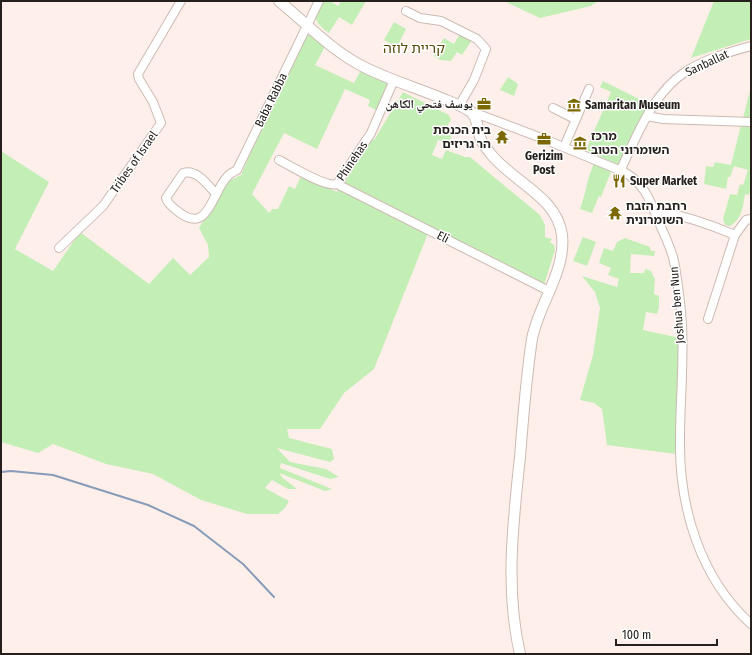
<svg xmlns="http://www.w3.org/2000/svg" width="752" height="655" font-family="'Fira Sans Condensed','Noto Naskh Arabic','Noto Sans Hebrew',sans-serif">
	<rect width="100%" height="100%" fill="#ffefea"/>
	<path fill="#c3eeb6" d="M323,1h7l8,5 3,-5h25l-14,24 -13,-8 -10,16c-15,-11 -17,-16 -6,-32z
		M504,1h94l-7,5 -51,12z
		M714,1h37v38l-60,19z
		M394,22l12,7 -9,18 -13,-7z
		M461,32l11,8 -10,15 -5,-3 -6,9 -11,-1 -6,-4v-3l10,-15 10,6z
		M307,35l7,1 12,9 -11,20 39,18 8,-15 28,14 -14,28 -8,-4 2,-6 -25,-11 -28,60 -33,-16 -32,61 17,19 3,-4h6l11,-23 6,3 6,-13 36,16 1,-3 87,42 2,5 -53,133 -30,24 -24,36h-33l2,9 43,11 2,10 -4,3 -53,-14 13,14 36,7 13,8 -9,2 -49,-16 -1,5 52,21 -7,2 -46,-18 4,5 14,11h-9l-16,-9 -7,8 24,13 -4,7 -7,6h-31l-46,-14 -48,-26 -47,-10 -53,-20 -15,9 -37,-11v-291l48,31 -34,67 38,22 27,-39 69,52 24,-26 17,17 19,-18 -1,-12 -9,-17 26,-45 16,-8 40,-93 22,-44z
		M508,77l10,7 -4,12 -14,-6z
		M603,81l48,24 -32,60 -33,-15 25,-58 -11,-5z
		M751,87v31h-8z
		M403,92l46,23 2,5 -5,8 8,3 -6,13 -10,-4 -6,15 10,4 4,-9 19,7h5l70,58 5,10v12l7,2 -2,3 4,3 1,5 -11,35 -200,-101 25,-44 2,-3 3,3z
		M741,125h10v62l-2,8 -4,-1c-2,13 -3,25 -15,32l-5,-1 -2,-6 7,-25 7,1 3,-11 3,1 5,-15 -14,-4 -4,11h-2l-2,12 -22,-5 2,-18 7,1 2,-5 16,3z
		M594,163l17,9 -10,25 -2,-1 -7,17 -12,-4c6,-16 7,-30 14,-46z
		M583,237l13,5 -9,24 -14,-5z
		M625,238l25,9 1,4h4l-1,5 -23,-2 -1,19h14l1,-4 6,2 4,8 -1,15 5,2v12l-2,6 -11,-2 -3,18 37,8 -4,116 -69,-9 -5,-36 -8,-6 -14,-3 13,-45 7,-47 -5,-16 -13,-16 35,11 2,-8 -11,-4 3,-7 -12,-5 5,-15 9,3 4,-9z"/>
	<g fill="none" stroke-linecap="round" stroke-linejoin="round">
		<path stroke="#879cb8" stroke-width="2" d="M1,472l10,-1 42,4 95,30 46,21 49,38 31,33"/>
		<g stroke="#ccbab3" stroke-width="10">
			<path id="minor" d="M406,11l14,7 21,3 36,18 9,10 -12,31 -15,26
				M553,108l22,11
				M470,111l74,28 80,33c20,11 26,28 34,48 5,12 11,24 15,37 4,17 8,50 9,68 2,39 -2,77 -2,115 -1,67 20,138 71,184
				M647,116l16,3 88,3
				M564,147l25,-58
				M279,160c12,6 47,28 58,24l34,-51 23,-53
				M620,171c17,-35 32,-77 65,-99 20,-13 44,-20 66,-26
				M337,184l212,107
				M216,194c-8,-9 -19,-25 -33,-21l-17,25c2,7 9,11 14,15 29,21 32,-21 47,-36 2,-3 6,-5 10,-7l82,-169
				M654,210c28,5 55,14 81,25
				M59,248l44,-42 58,-83 -8,-21 -14,-23 -1,-5 43,-73
				M708,319l27,-84 11,-15 5,-1"/>
		</g>
		<g stroke="#ccbab3" stroke-width="12">
			<path id="tertiary" d="M279,1c27,22 52,49 83,65 27,14 56,22 84,34 8,3 18,7 25,12 7,6 6,17 9,25 2,6 6,11 10,16 21,28 67,43 72,82 4,37 -24,70 -30,104 -6,39 -9,79 -12,118 -7,65 -15,133 0,197"/>
		</g>
		<use href="#minor" stroke="#fff" stroke-width="8"/>
		<use href="#tertiary" stroke="#fff" stroke-width="10"/>
	</g>
	<defs>
		<g id="office-bare" transform="scale(1.08)"><path d="M-6-3h4V-5.5h4V-3h4V5H-6ZM-1-4.5V-3h2v-1.5ZM-6 0V1H6V0Z" fill="#7d6800" stroke="#fff" stroke-width="2.5" paint-order="stroke"/></g>
		<g id="museum-bare" transform="scale(1.08)"><path d="M0-6L6-3V-2H-6V-3ZM-5-1h2V3h-2ZM-1-1h2V3h-2ZM3-1h2V3H3ZM-6 4H6V6H-6Z" fill="#7d6800" stroke="#fff" stroke-width="2.5" paint-order="stroke"/></g>
		<g id="temple-bare" transform="scale(1.08)"><path d="M0-6L5-2H3V0L6.5 2.5H4V6H1.5V3h-3V6H-4V2.5H-6.5L-3 0V-2H-5Z" fill="#7d6800" stroke="#fff" stroke-width="2.5" paint-order="stroke"/></g>
		<g id="restaurant-bare" transform="scale(1.08)"><path d="M-5-6h1v4h1v-4h1v4h1v-4h1v5L-1.5 .5V6h-2V.5L-5-1ZM5-6V6H3V1.5H1.5Q1.5-4 5-6Z" fill="#7d6800" stroke="#fff" stroke-width="2.5" paint-order="stroke"/></g>
	</defs>
	<g fill-rule="evenodd">
		<use href="#office-bare" x="484" y="104"/>
		<use href="#museum-bare" x="574" y="105"/>
		<use href="#temple-bare" x="502" y="137"/>
		<use href="#office-bare" x="544" y="139"/>
		<use href="#museum-bare" x="580" y="143"/>
		<use href="#restaurant-bare" x="619" y="181"/>
		<use href="#temple-bare" x="615" y="213"/>
	</g>
	<g text-anchor="middle" stroke-width="3" stroke-linejoin="round" paint-order="stroke">
		<g font-size="12" fill="#26201d" stroke="#fff">
			<text transform="translate(707 63) rotate(-25)" y="4">Sanballat</text>
			<text transform="translate(271 100) rotate(-64)" y="4">Baba Rabba</text>
			<text transform="translate(352 161) rotate(-56)" y="4">Phinehas</text>
			<text transform="translate(134 162) rotate(-55)" y="4">Tribes of Israel</text>
			<text transform="translate(443 237) rotate(27)" y="4">Eli</text>
			<text transform="translate(677 305) rotate(-95)" y="4">Joshua ben Nun</text>
		</g>
		<g font-size="12" font-weight="bold" fill="#26201d" stroke="#fff" text-anchor="start">
			<text x="473" y="108" text-anchor="end">يوسف فتحي الكاهن</text>
			<text x="585" y="109">Samaritan Museum</text>
			<text x="491" y="134" text-anchor="end">בית הכנסת<tspan x="491" dy="14">הר גריזים</tspan></text>
			<text x="591" y="140">מרכז<tspan x="591" dy="14">השומרוני הטוב</tspan></text>
			<text x="544" y="160" text-anchor="middle">Gerizim<tspan x="544" dy="14">Post</tspan></text>
			<text x="630" y="185">Super Market</text>
			<text x="626" y="210">רחבת הזבח<tspan x="626" dy="14">השומרונית</tspan></text>
		</g>
		<g font-size="14" fill="#574907" stroke="#fff">
			<text x="414" y="53">קריית לוזה</text>
		</g>
	</g>
	<rect width="752" height="655" fill="none" stroke="#26201d" stroke-width="4"/>
	<path d="M616 639v6h101v-6" fill="none" stroke="#26201d" stroke-width="2"/>
	<text x="622" y="639" font-size="12" fill="#26201d" stroke="#ffffff" stroke-width="3" paint-order="stroke">100 m</text>
</svg>
